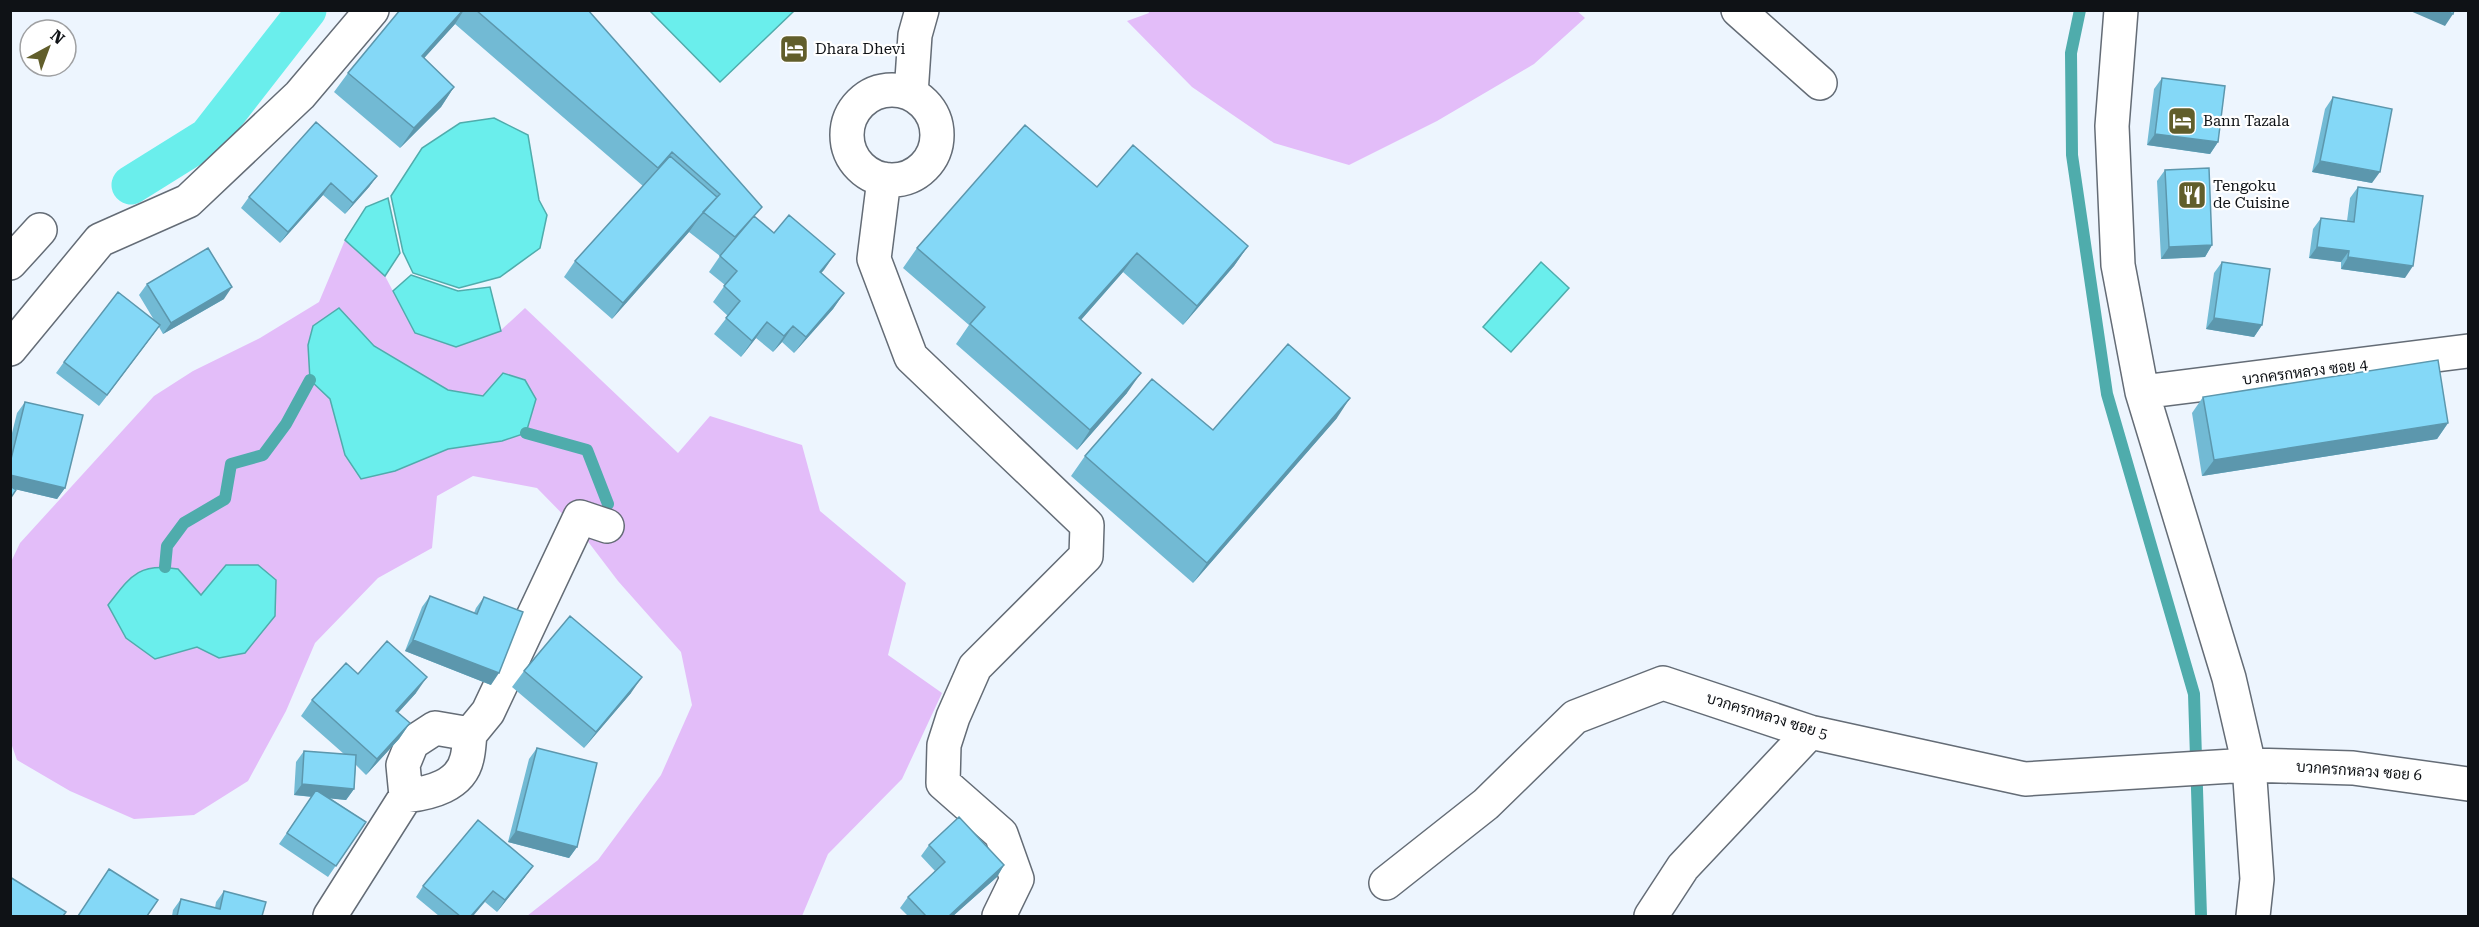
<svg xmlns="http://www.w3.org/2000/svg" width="2479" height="927" font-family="'Roboto Serif',Sarabun,serif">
	<rect width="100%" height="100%" fill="#edf5fe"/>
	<path fill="#e3bdf9" d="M1148,11l428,-1 9,8 -51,46 -97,57 -88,44 -75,-22 -82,-56 -65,-66 22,-8z
		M345,240l40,36 30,57 85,-2 25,-23 153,145 32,-37 92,29 18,66 86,72 -18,72 54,38 -40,86 -74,75 -26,62h-275l71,-56 63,-85 31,-70 -11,-53 -63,-71 -35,-46 -46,-47 -64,-12 -36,20 -5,52 -54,30 -63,65 -29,68 -38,70 -54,34 -60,4 -64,-28 -53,-31 -6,-17 -1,-179 10,-21 134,-147 39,-25 67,-33 59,-36z"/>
	<path fill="#6aeeec" stroke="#4facac" stroke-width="1.5" d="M650,11h144l-74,71z
		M494,118l34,17 11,65 8,15 -7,33 -40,29 -41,11 -46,-15 -10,-21 -12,-56 31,-48 38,-25z
		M388,198l12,55 -15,23 -40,-36 21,-33z
		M1541,262l28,26 -58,64 -28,-25z
		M411,275l47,16 32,-4 11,44 -45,16 -41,-14 -22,-42z
		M339,308l35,38 74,44 35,6 20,-23 22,7 11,19 -10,34 -24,8 -54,8 -53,22 -34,8 -16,-24 -15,-56 -20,-19 -2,-35 5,-19z
		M226,565h32l18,15 -1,36 -30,37 -26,5 -22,-11 -42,12 -29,-21 -18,-33c22,-28 30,-43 70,-36l23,26z"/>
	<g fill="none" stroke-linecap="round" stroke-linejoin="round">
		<path stroke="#4facac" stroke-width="12" d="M2080,10l-9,43 1,102 35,239 87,300 7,222
			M526,433l61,17 21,54
			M165,567l2,-21 17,-23 41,-24 6,-35 32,-9 23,-31 24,-44"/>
		<path stroke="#6aeeec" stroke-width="39" d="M131,185l77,-48 99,-127"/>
		<g stroke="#646c76" stroke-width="36">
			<path id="street" d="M1738,10l82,73
				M2121,10l-9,116 6,139 24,127 87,286 20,87 8,114 -4,37
				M847 135a45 45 0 1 1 90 0a45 45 0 1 1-90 0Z
				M911,94l4,-59 7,-25
				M884,179l-10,80 37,98 176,168 -1,31 -111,111 -22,50 -9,28 -1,38 58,51 16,45 -18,37
				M10,263l30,-33
				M10,349l90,-109 88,-39 112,-106 72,-85
				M2142,392l326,-41
				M470,734l18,-22 92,-195 27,9
				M1386,883l100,-79 89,-87 88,-34 147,49 215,47 224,-14 104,3 115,16
				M330,916l76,-120 -3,-31 9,-22 23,-15 35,6c-1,8 -1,16 -3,24 -6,28 -37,35 -61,38
				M1651,916l32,-49 127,-135"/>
		</g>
		<use href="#street" stroke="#fff" stroke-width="33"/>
	</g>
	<path fill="#72bad4" d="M400,10h188l167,207 19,16 61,21 -14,19 23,20 -11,16 -39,44 -12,-11 -9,10 -17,-14 -15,19 -27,-23 14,-18 -15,-14 12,-17 -16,-13 11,-16 -31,-24 -77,87 -48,-42 11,-16 68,-75 -188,-162 -31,34 30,29 -13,20 -41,41 -66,-56 14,-19z
		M2162,78l56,64 -8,12 -63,-9 7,-56z
		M2333,97l39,86 -60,-11 13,-63z
		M2165,170l47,75 -7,12 -44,2 -4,-78z
		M377,176l-8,11 -24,27 -22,-19 -43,48 -39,-35 8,-11z
		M1097,187l151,59 -14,20 -51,59 -60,-53 -42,48 46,73 -50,57 -121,-106 13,-19 -66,-57 14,-20z
		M2358,187l47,91 -64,-9v-7l-32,-4 4,-29 8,-11 26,3 3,-23z
		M2222,262l40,63 -8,12 -48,-8 8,-56z
		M147,284l77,15 -61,35 -4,-7 -60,79 -43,-33 8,-11 90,-42 -15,-25z
		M2203,397l245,26 -11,16 -235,37 -10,-63z
		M25,402l40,86 -8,11 -42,-10 -5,10v-58l7,-28z
		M1337,418l-144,165 -122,-107 14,-20 128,-26z
		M430,596l44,17 2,-5 8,-11 7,88 -86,-34 17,-44z
		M524,671l107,22 -47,55 -72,-61z
		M358,674l58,19 -18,20 12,10 -11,16 -33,36 -10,-10 -2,24 -8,11 -16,-2 36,24 -38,55 -49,-33 33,-47 -18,-2 2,-33 8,-11 40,3 -43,-38 11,-16z
		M537,748l40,99 -8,11 -61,-16 21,-83z
		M929,845l75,20 -7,12 -44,39h-45l-8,-8 8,-11 27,-26 -14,-15z
		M525,877l-28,35 -12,-10 -12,14h-34l-23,-19 7,-11z
		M224,891l38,25h-90l1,-6 8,-11 34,9 1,-6z"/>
	<path fill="#5c97ad" d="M463,10h1l-9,14 -47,52 14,-20z
		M2408,10h36l9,4 -8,12z
		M454,87l-13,20 -41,41 14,-20z
		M2155,134l63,8 -8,12 -63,-9z
		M2320,161l60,11 -8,11 -60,-11z
		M377,176l-8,11 -24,27 8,-11z
		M331,183l-8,12 -43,48 8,-11z
		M699,218l-10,14 -77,87 11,-16z
		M2212,245l-7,12 -44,2 8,-12z
		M1248,246l-14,20 -51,59 14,-19z
		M2317,247l32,4 -8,11 -32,-4z
		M1137,253l-14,19 -58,66 14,-20z
		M835,254l-11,16 -16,18 12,-16z
		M2348,257l65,9 -8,12 -64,-9z
		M232,287l-8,12 -61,35 8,-11z
		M844,293l-11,16 -39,44 12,-16z
		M2214,318l48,7 -8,12 -48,-8z
		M767,322l-11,16 -15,19 11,-16z
		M160,325l-8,11 -53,70 8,-11z
		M793,326l-11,16 -9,10 11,-16z
		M1141,373l-14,20 -50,57 13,-20z
		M1350,398l-13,20 -144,165 14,-20z
		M2448,423l-11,16 -235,37 12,-16z
		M10,475l55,13 -8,11 -47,-11z
		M413,640l86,33 -8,12 -86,-34z
		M427,677l-11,16 -31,34 11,-16z
		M642,677l-11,16 -47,55 12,-16z
		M410,723l-11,16 -33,36 11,-16z
		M302,784l52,5 -8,11 -52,-5z
		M516,831l61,16 -8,11 -61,-16z
		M1004,865l-7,12 -44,39h-4z
		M533,866l-8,11 -28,35 8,-12z
		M493,891l-20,25h-2z"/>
	<path fill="#84d8f7" stroke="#5c97ad" stroke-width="1.5" d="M400,10h63l-41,46 32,31 -40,41 -66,-55z
		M476,10h112l174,197 -27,30 -32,-25 17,-18 -48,-42 -14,16z
		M2444,10h10l-1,4z
		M2162,78l63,8 -7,56 -63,-8z
		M2333,97l59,12 -12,63 -60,-11z
		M316,122l61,54 -24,27 -22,-20 -43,49 -39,-35z
		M1025,125l72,62 36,-42 115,101 -51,60 -60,-53 -58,65 62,55 -51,57 -120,-106 15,-17 -68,-59z
		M670,156l47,41 -94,106 -48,-42z
		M2209,168l3,77 -43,2 -4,-77z
		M2358,187l65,9 -10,70 -65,-9 1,-6 -32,-4 4,-29 33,4z
		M789,215l46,39 -15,18 24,21 -38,44 -13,-11 -9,10 -17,-14 -15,19 -26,-23 14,-17 -16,-15 13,-15 -17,-15 34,-40 20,17z
		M208,248l24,39 -61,36 -24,-39z
		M2222,262l48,7 -8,56 -48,-7z
		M118,292l42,33 -53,70 -43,-33z
		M1288,344l62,54 -143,165 -122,-107 67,-77 61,51z
		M2438,360l10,63 -234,37 -11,-63z
		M25,402l58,13 -18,73 -55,-13v-12z
		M10,486l6,4 -6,9z
		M430,596l47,18 7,-17 39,15 -24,61 -86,-33z
		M570,616l72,61 -46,55 -72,-61z
		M387,641l40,36 -31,34 14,12 -33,36 -65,-59 34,-37 12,11z
		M537,748l60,15 -20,84 -61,-16z
		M304,751l52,4 -2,34 -52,-5z
		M316,790l50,32 -30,44 -49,-33z
		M959,817l45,48 -55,51h-23l-18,-19 37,-35 -16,-17z
		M478,820l55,46 -28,34 -12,-9 -22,25h-11l-37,-30z
		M109,869l49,31 -11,16h-69z
		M10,877l56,35 -3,4h-53z
		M224,891l42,11 -4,14h-85l4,-17 39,10z"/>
	<defs>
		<g id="hotel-square" transform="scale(1.5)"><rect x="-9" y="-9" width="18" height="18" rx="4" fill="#615e2b" stroke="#fff"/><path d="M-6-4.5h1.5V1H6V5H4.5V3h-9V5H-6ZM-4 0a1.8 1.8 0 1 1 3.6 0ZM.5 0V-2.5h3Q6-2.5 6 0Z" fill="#fff"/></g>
		<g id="restaurant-square" transform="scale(1.5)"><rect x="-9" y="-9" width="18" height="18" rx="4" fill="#615e2b" stroke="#fff"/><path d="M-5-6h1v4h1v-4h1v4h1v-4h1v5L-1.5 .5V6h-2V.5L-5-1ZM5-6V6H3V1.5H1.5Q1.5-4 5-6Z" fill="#fff"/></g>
	</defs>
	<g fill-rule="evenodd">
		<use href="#hotel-square" x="794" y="49"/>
		<use href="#hotel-square" x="2182" y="121"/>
		<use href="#restaurant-square" x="2192" y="195"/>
	</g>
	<g text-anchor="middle" stroke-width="4.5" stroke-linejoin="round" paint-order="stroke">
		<g font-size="15" fill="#0f1216" stroke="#fff" text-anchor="start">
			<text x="815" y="54">Dhara Dhevi</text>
			<text x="2203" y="126">Bann Tazala</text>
			<text x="2213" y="191">Tengoku<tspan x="2213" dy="17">de Cuisine</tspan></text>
		</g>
		<g font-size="15" fill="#0f1216" stroke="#fff">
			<text transform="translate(2305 372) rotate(-7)" y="5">บวกครกหลวง ซอย 4</text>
			<text transform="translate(1767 716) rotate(17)" y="5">บวกครกหลวง ซอย 5</text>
			<text transform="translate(2359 771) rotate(4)" y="5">บวกครกหลวง ซอย 6</text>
		</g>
	</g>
	<rect width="2479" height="927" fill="none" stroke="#0f1216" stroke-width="24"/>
	<g transform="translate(48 48) rotate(41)"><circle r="28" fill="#ffffff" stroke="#9fa0a2" stroke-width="1.5"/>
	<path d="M0-4.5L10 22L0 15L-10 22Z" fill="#615e2b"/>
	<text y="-9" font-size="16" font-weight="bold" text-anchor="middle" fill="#0f1216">N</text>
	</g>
</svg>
